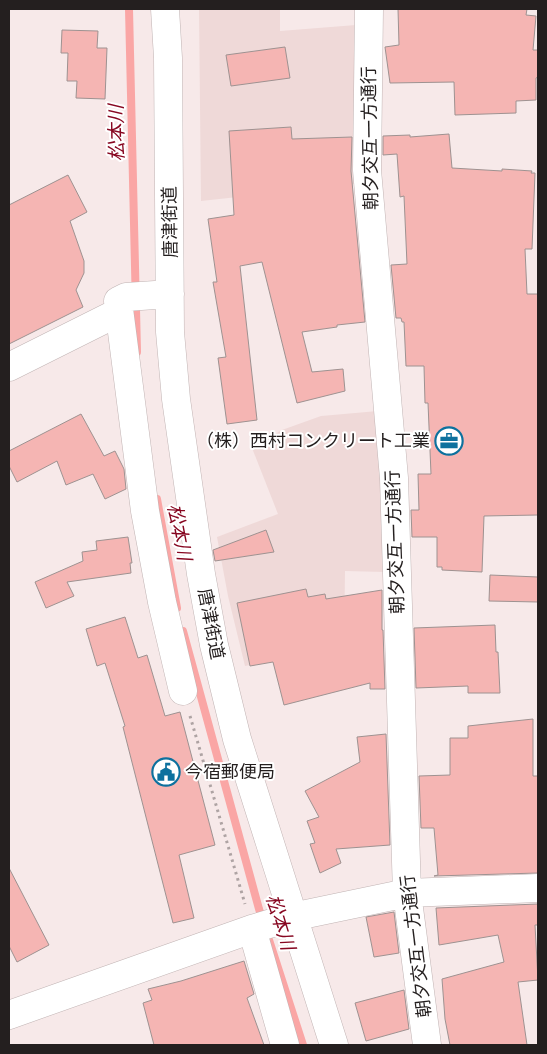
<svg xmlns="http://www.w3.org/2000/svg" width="547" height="1054" font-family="Raleway,'Noto Sans JP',sans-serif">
	<rect width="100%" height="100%" fill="#f7e9e9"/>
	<path fill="#efd9d8" d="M199,9h81v22l76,-6 -2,159 -153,17z
		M378,411l7,161 -40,-1 -1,75 -99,20 -17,-70 -11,-59 61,-23 -26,-66 30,-18 39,-14z"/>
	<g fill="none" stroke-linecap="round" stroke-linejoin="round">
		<path stroke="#faa6a5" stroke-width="8" d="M129,9l8,343
			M157,499l20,109
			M183,631l76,278 44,136"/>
	</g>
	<path fill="#f5b5b3" stroke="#9e9291" d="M398,9h129l-1,6 10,1 -3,34h5v27l-2,1v22l-20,1v12l-61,2 -1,-33 -64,1 -5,-36 14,-2z
		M62,30l36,1 -1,17h10l-2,51 -29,-1 1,-17h-10l1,-28h-7z
		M285,47l5,31 -59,8 -5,-31z
		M291,127l1,12 60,-2 -1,34 14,151 -28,3v2l-35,5 10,40 31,-3 2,22 -48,12 -35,-141 -22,4 17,154 -30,4 -9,-66 8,-1 -13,-75h4l-9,-63 26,-4 -5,-84z
		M449,134l3,34 50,3v-2l30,2 -1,2h4l-3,76h-7l2,45h11v221l-54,1 -2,56 -40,-2v-3h-5v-30h-25l-1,-27h8l-1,-36h13l-3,-71h-3l-1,-37h-18l-2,-44h-2l-1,-4h-5l-5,-53 16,-1 -3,-68 -4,1 -3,-43 -14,1v-19l27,-1v2z
		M68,175l19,37 -17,9 14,40v12l-8,17 7,17 -74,37v-139z
		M81,414l23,42 11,-5 9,18 2,20 -21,10 -12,-25 -27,11 -9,-24 -40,21 -8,-16v-15z
		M266,530l8,22 -59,9 -2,-11z
		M128,537l4,26h-2l1,10 -64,9 7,14 -28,12 -11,-26 48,-21 -1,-9 15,-2 -1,-9z
		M490,575l48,2v25l-49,-1z
		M306,589l2,8 17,-3 1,5 56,-9v40h1l2,59h-15v-6l-86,22 -11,-43 -23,4 -13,-63z
		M125,617l13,41 9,-3 18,61 15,-4 35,133 -36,10 15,63 -21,5 -50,-196 2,-1 -20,-63 -8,3 -11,-37z
		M495,625l1,27h2l2,41h-32v-7l-52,2 -2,-60z
		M533,719v57h5v97l-104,3 4,-1 -4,-47h-13l-2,-52 31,-1v-37h18v-12z
		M386,734l4,111 -54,4 5,14 -21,10 -10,-29 5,-1 -8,-22 12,-4 -14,-26 55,-29 -3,-25z
		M9,868l40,77 -32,17 -8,-16z
		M538,904v21h-3l3,55 -20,2 9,63h-77l-5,-26 -3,-40 62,-17 -6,-27 -59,10 -3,-37z
		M394,912l5,41 -25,4 -8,-40z
		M244,961l10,33 -7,4 17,47h-110l-11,-42 9,-3 -4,-11 33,-8z
		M404,990l5,39 -43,12 -11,-38z"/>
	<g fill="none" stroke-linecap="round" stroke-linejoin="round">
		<g stroke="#c1b4b4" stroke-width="29">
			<path id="minor" d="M165,9l3,49 2,274 6,67 25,175 13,71 23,94 97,306
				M369,9l-2,161 27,308 13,415 20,152
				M170,294l-44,3 -8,4 27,210 17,91 21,89
				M9,367l110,-55
				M252,929l33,116
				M9,1015l243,-86 40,-12 115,-24 131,-5"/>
		</g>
		<path stroke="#aea3a3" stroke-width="3" stroke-dasharray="2.5 4" stroke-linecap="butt" d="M190,716l55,188"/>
		<use href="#minor" stroke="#fff" stroke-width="28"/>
	</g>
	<defs>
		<g id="office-ring" transform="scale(1.4375)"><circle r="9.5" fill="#fff" stroke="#0d719e" stroke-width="1.5"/><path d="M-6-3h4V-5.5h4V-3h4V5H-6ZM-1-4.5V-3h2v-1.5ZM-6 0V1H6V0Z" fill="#0d719e"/></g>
		<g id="civic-ring" transform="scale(1.4375)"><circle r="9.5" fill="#fff" stroke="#0d719e" stroke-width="1.5"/><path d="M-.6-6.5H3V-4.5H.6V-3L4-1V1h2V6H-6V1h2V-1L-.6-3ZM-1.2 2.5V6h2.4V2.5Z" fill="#0d719e"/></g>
	</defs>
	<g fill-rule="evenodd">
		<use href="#office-ring" x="449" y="441"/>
		<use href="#civic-ring" x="166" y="772"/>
	</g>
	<g text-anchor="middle" stroke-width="4" stroke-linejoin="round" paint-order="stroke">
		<g font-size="18" fill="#241f1f" stroke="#fff">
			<text transform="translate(370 138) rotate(-91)" y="6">朝夕交互一方通行</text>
			<text transform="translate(170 222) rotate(-91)" y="6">唐津街道</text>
			<text transform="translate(395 542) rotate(-92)" y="6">朝夕交互一方通行</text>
			<text transform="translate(211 624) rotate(79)" y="6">唐津街道</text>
			<text transform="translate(416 946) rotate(-97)" y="6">朝夕交互一方通行</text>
		</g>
		<g font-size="18" fill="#241f1f" stroke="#fff" text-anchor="end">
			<text x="430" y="447">（株）西村コンクリート工業</text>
			<text x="185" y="778" text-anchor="start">今宿郵便局</text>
		</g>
		<g font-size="19" font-style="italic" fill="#870721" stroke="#fff">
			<text transform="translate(116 133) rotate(-91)" y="7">松本川</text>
			<text transform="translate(180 532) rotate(79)" y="7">松本川</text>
			<text transform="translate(281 922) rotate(73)" y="7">松本川</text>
		</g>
	</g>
	<rect width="547" height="1054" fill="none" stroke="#241f1f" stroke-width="20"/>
</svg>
